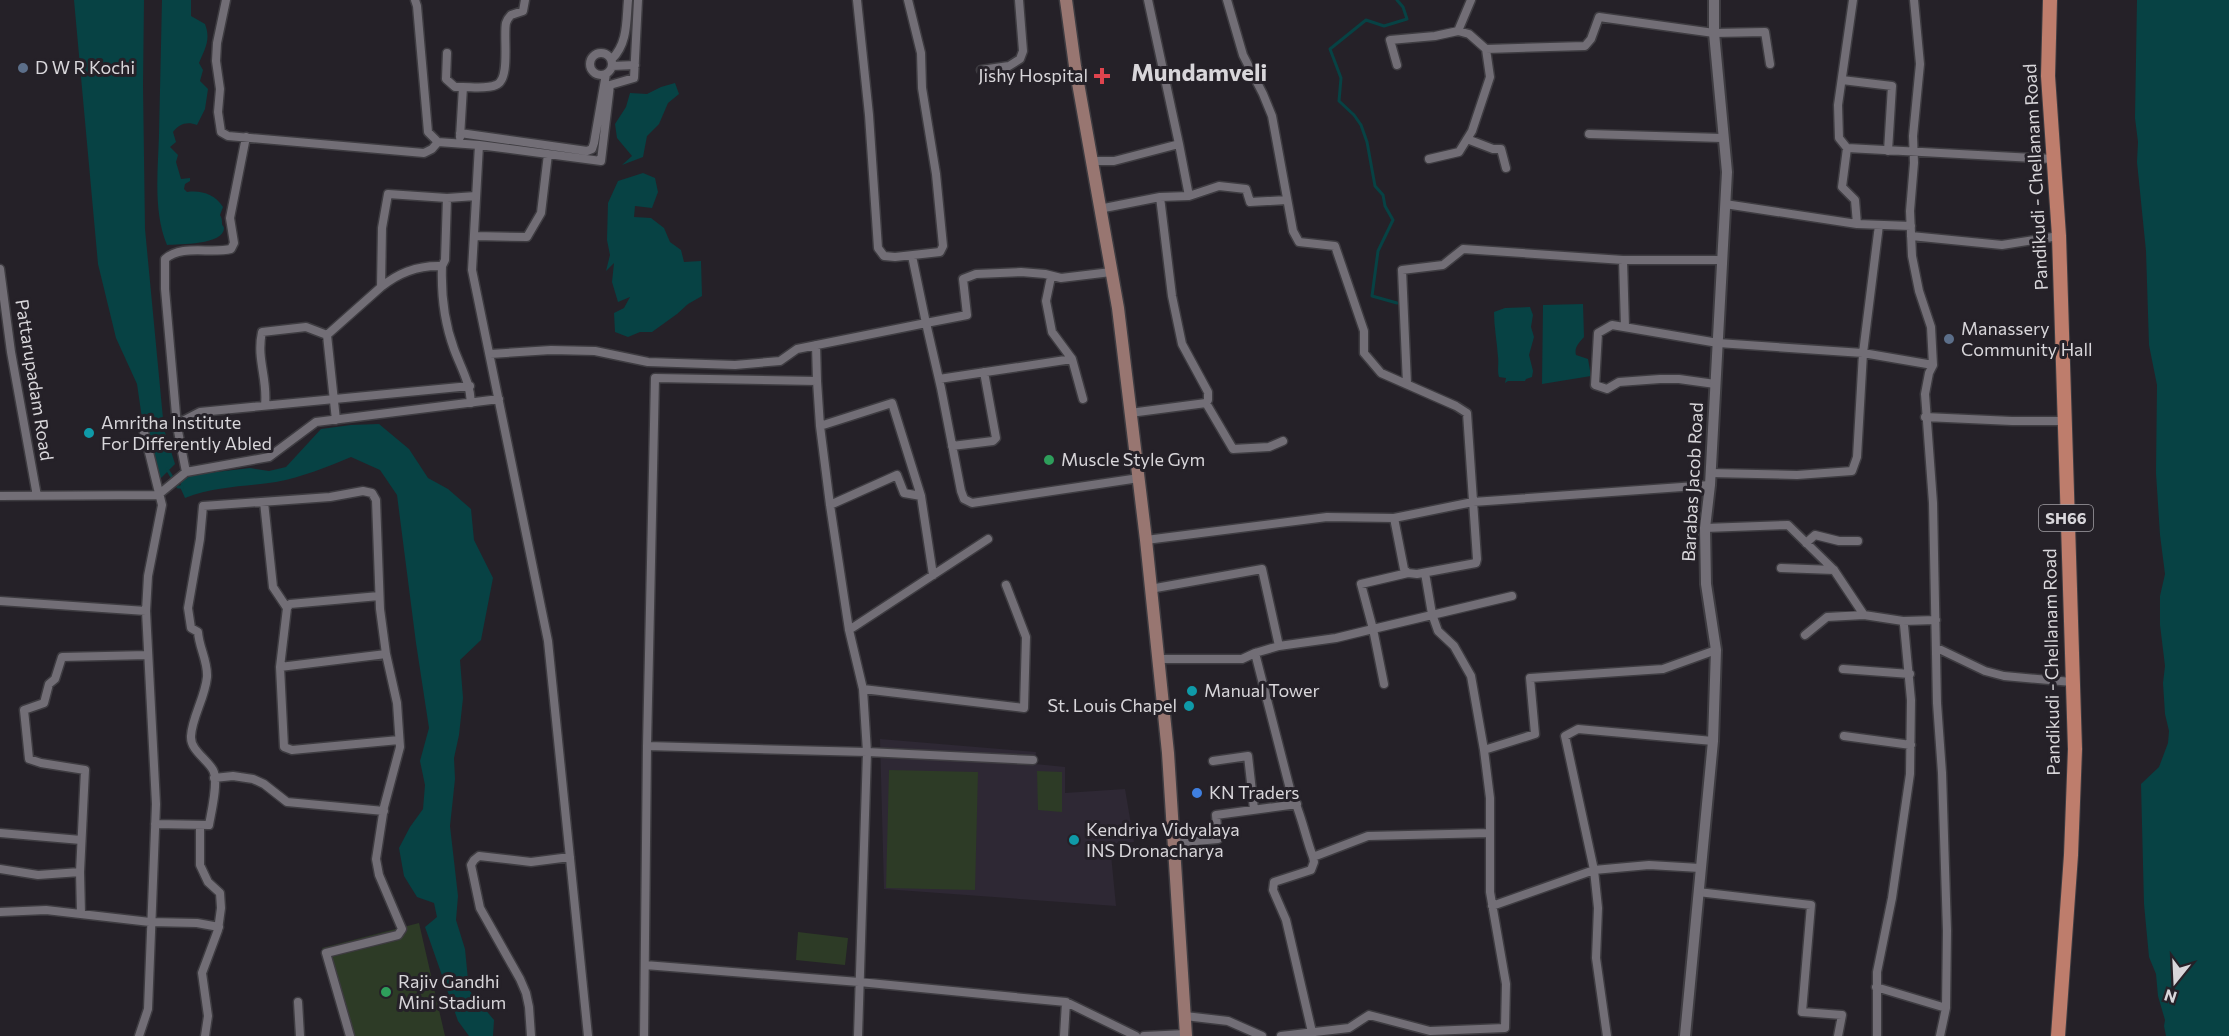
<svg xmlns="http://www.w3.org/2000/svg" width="2229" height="1036" font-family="Commissioner,sans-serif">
	<rect width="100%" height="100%" fill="#252128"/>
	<path fill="#2e2834" d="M880,739l156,13 -1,12 30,3v26l60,-4 9,53 -24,2 6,62 -232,-17z"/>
	<path fill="#2d3b26" d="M889,770l89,2 -3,118 -89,-2z
		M1037,771l25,1v40l-24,-2z
		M419,923l26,113h-95l-28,-88z
		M798,932l50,6 -3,27 -49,-5z"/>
	<path fill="#074244" d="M74,0h70l-1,85 2,144 19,200 11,35 -16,16 -13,-34 -9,-62 -21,-46 -18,-74z
		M162,0h29v16l14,8c6,16 0,24 -6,39l4,7 -3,11 8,8 -3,20 -8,16c-10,-4 -18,-1 -24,7l3,10 -6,5 8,8 -2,7 5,17 9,-1v3l-5,3 -1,5 3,3c14,-2 28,2 36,15l-3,8c2,3 2,6 2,9 0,1 2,3 2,4 0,17 -45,16 -57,17 -14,-33 -9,-75 -8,-110 1,-45 2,-90 3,-135z
		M2137,0h92v1036h-63l-2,-10 1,-6 -7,-24 -2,-22 -7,-17 -5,-53 -3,-120 18,-17 9,-24 1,-12 -4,-17 -2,-31 2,-17 -5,-41v-29l5,-22 -5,-39 -4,-62 1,-88 -8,-40 -3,-94 -9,-89 1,-20 -3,-24z
		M675,83l4,11 -11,9 -9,21 -12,12 -4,21 -21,8 10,-9 -15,-18 -2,-14 11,-17 4,-14 17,1 14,-7z
		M643,173l12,5 3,14 -6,16 -17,-2 -1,11 17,1 13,10 6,14 11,8 3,12 17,-1 1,35 -14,8 -11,10 -25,18h-12l-12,5 -13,-5 -1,-19 10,-5 6,-11 -12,5 -6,-20 2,-19 -8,8 4,-16 -3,-15 1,-37 10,-22z
		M1583,304l1,33c-5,6 -10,10 -8,18l12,4 3,17 -49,8 1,-79z
		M1530,307l3,8 -2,12 3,10 -5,18 4,16 -1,6 -6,2 -1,2h-17l-3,2 1,-5 -7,-1c-2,-7 0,-13 -1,-20 -1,-15 -4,-30 -4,-45l11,-4z
		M379,424l30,25 19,29 20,11 23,20 3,31 19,38 -12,62 -21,20 3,38 -4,37 -5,23 1,21 -5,47 8,70 -2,24 9,29 4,41 25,30 -1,16h-24l-11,-15 -33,-94 12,-10 -3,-14 -17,-6 -13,-21 -5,-28 11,-21 13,-18 2,-24 -5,-24 9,-33 -13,-85 -19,-148 -17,-25 -29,-13c-24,10 -49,20 -75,25 -31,5 -61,4 -91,16l-5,-11 3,-11 67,-8 19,3 17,-4 35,-38 30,-4z"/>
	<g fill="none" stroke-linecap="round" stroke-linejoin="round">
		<path stroke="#074244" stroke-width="3" d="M1397,0l6,7 4,12 -23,7 -18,-6 -36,29 11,29 -2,23 15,14 7,10 6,17 8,44 8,9 2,11 8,14 -15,31 -6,45 25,7
			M167,469l11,18h4"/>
		<g stroke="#3e3c41" stroke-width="11">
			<path id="minor" d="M226,0l-9,43 -1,18 4,28 -2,23 3,20 7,4 196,17 8,-4 6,-7
				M415,0l2,6 11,126 10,10 41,3
				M857,0l12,115 9,133 6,8 11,1 45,-5 3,-6 -7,-72 -14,-86 -1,-35 -13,-53
				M1227,0l16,55 20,39 9,22 21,115 6,11 36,4 29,85v22l17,20 75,33 11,7 10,146 -1,4 -59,11 -9,-1 -4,-4 -10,-51
				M1853,0l-15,105 1,33 8,10 206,11
				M1914,0l6,64 -7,72 1,27 -4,48 2,45 7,35 12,36 2,38 -4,8 -4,21 8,109 4,200 5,70 5,158 -1,77 -6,28
				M1458,31l13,-31
				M1486,49l99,-3 6,-7 8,-22 115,16 51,-1 5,32
				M590 64a11 11 0 1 1 22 0a11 11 0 1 1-22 0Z
				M447,53l-1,26 9,8h8l-3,50
				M612,59c16,-16 14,-38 16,-59
				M1397,65l-7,-25 45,-4 23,-5 11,3 17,15 4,28 -18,54 -13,21 -30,7
				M612,66l23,-1
				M981,70l28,-4 11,-7 3,-8 -4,-51
				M1842,80l50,6 -4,65
				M463,87c10,0 24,2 33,-2 15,-5 7,-49 10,-62 1,-3 3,-6 5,-8l12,-4 2,-11
				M460,133l127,18 5,-2 2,-6 12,-69
				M1589,134l133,4
				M1467,139l26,10h8l5,19
				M1847,148l-5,39 13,13 2,24
				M1091,161h23l65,-17 -31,-144
				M1189,196l30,-10 27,3 4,13 37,-2
				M1160,197l29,-1 -10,-52
				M447,198l-59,-4 -6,34 -1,59c17,-14 38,-22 61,-21l3,-6 2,-62 29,-2
				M1725,204l132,20 54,2
				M1099,209l61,-12 12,99 10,48 26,48v8l-2,3 -76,10
				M1879,225l-16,128 70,12
				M474,236l53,1 14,-24 7,-59
				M1911,236l91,9 57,-9
				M912,256l14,67 41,-8 -4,-36 13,-5 45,-2 24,2 16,4 50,-6
				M1623,260l2,67
				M442,266c-1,28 2,56 12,83 7,19 16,33 17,54
				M0,269l11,83 26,144
				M1051,277l-5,24 6,31 20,27 11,40
				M816,345l1,36
				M490,354l61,-4 44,1 53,11 87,3 45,-4 17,-12 129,-26 15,65 20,103 3,8 8,4 167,-25
				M939,379l133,-20
				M1407,384l-5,-114 41,-5 20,-16 160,11h99
				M1206,403l27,46 36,-2 14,-6
				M265,405c3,-26 -9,-46 -3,-73l44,-5 21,8
				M1925,417l87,4h51
				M336,420l-9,-85 54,-48
				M177,424l23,-12 270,-26
				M820,426l72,-23 29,93
				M952,446l41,-5 3,-3 -12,-66
				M186,472l-9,-46 -12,-137v-30c17,-15 45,-5 66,-10l3,-6 -4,-25 16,-81
				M1710,473l87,2 55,-4 5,-14 6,-104 -145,-10 -106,-18 -14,8 -3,52 12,4 12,-7 41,-3h19l36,5
				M0,496l158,-1 28,-23 83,-15 47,-35 183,-23
				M264,502l9,85 14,21
				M830,505l67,-30 7,18 17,3 12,79
				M1705,528l83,-3 46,45 30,45
				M1146,540l181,-23 67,1 79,-16 237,-17
				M1806,543l9,-8 24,6h19
				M1781,568l53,2
				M1408,573l-47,11 12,45 139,-33
				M1425,573l7,41 6,17 16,15 17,30 13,74
				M1150,589l112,-20 17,77 57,-8 37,-9 11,55
				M0,601l146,10
				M1903,621l33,-1
				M849,630l139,-91
				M1805,635l22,-18 37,-2 39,6 1,4 7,75 -1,74 -18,124 -15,74v64
				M1937,648l48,23 19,5 68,6
				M1255,653l24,-7
				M386,654l-106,13 4,80 8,3 107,-10
				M1158,659h84l13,-6 36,140c10,19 14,43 22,64l55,-21 121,-3
				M280,667l7,-59 3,-4 89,-8
				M1843,669l67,5
				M863,689l161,19 2,-71 -20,-52
				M1844,736l67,9
				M647,746l220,6 166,8
				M1213,761l35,-5 6,53
				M214,778l19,-2 20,3 11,5 23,18 97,9
				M155,824l54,1c2,-12 10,-44 4,-55 -6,-11 -23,-20 -22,-34 1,-19 14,-38 16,-59 1,-16 -8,-29 -9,-45l-7,-4 -3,-20 12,-69 3,-33 127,-9 33,-6 9,2 4,7 4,109 6,45 11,49 3,44 -16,60 -8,52 3,16 23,54 -4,6 -72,18 24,83
				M200,825v40l8,17 12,11 1,15 -3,22 -16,43 6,43 -3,20
				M0,833l81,7
				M1174,843l44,-4 -2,-24 81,-11
				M0,869l38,6 42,-3 1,42
				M80,872l5,-102 -44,-7 -12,-4 -5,-49 20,-7 5,-19 6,-5 7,-22 86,-2
				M1698,892l113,13 -9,107 40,3 -4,21
				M1492,906l102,-36 55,-5 51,3
				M0,912l46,-2 104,12 47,1 22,4
				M645,965l214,17 207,20 70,34
				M1876,987l70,21
				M298,1002l2,34
				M1185,1016l43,5 34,15
				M1312,1032l-26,-112 -13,-30 1,-8 37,-12 3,-8 -1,-5
				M139,1036l9,-27 8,-205 -10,-193 2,-35 14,-71 -21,-85
				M531,1036l-2,-29 -3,-14 -6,-14 -40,-71 -9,-43 3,-5 5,-4 52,6 39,-5
				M588,1036l-40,-395 -76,-371 7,-125 122,16 9,-76 24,-7 4,-78
				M644,1036l3,-290 8,-368 162,3 3,45 10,79 19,125 14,59 4,63 -9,284
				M1064,1036l2,-34
				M1144,1036l42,-2
				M1281,1036l68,-8 20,-13 61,16 75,-3 1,-44 -16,-92v-94l-6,-48 51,-16 -5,-56 133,-9 53,-19
				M1607,1036l-11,-78 2,-50 -4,-38 -29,-134 13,-7 135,12"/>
		</g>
		<g stroke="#3e3c41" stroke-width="14">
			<path id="tertiary" d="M1685,1036l28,-295 3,-91 -10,-66 -1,-56 5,-43 17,-313 -13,-139v-33"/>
		</g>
		<g stroke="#3e3c41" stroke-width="15">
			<path id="secondary" d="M1066,0l9,66 43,242 28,232 22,213 18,283"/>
		</g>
		<g stroke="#3e3c41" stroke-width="16">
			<path id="primary" d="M2050,0l-2,76 11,160 16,513 -4,106 -13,181"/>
		</g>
		<use href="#minor" stroke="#726e76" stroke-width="8"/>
		<use href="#tertiary" stroke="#726e76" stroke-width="10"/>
		<use href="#secondary" stroke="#987671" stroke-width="12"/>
		<use href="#primary" stroke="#be7d6c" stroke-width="14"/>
	</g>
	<g fill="#5c6f8a" stroke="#252128" stroke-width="2">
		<circle cx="23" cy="68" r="6"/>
		<circle cx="1949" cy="339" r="6"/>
	</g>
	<path fill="#e0444e" stroke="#252128" stroke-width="2" d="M1099 67h6v6h6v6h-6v6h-6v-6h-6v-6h6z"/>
	<g fill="#0f9aa8" stroke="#252128" stroke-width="2">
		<circle cx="89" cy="433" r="6"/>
		<circle cx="1192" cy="691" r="6"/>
		<circle cx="1189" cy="706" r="6"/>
		<circle cx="1074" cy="840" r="6"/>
	</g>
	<g fill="#2e9e5b" stroke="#252128" stroke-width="2">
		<circle cx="1049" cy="460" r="6"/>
		<circle cx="386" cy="992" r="6"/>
	</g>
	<circle fill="#3f7fe0" stroke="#252128" stroke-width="2" cx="1197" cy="793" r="6"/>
	<g text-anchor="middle" stroke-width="6" stroke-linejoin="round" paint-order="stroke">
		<rect fill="#252128" stroke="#a2a0a5" stroke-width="1.5" x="2039" y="505" width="54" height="26" rx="4.5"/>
		<g font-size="16" font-weight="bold" fill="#d8d6da">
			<text x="2066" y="524">SH66</text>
		</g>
		<g font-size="18" fill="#d8d6da" stroke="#252128" text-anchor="start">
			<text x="35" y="74">D W R Kochi</text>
			<text x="1088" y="82" text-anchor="end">Jishy Hospital</text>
			<text x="1961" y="335">Manassery<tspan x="1961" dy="21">Community Hall</tspan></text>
			<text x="101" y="429">Amritha Institute<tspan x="101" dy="21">For Differently Abled</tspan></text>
			<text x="1061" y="466">Muscle Style Gym</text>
			<text x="1204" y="697">Manual Tower</text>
			<text x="1177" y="712" text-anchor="end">St. Louis Chapel</text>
			<text x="1209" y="799">KN Traders</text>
			<text x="1086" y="836">Kendriya Vidyalaya<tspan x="1086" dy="21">INS Dronacharya</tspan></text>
			<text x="398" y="988">Rajiv Gandhi<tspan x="398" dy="21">Mini Stadium</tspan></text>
		</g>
		<g font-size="18" fill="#d8d6da" stroke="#252128">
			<text transform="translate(2036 177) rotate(-93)" y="6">Pandikudi - Chellanam Road</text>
			<text transform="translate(34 380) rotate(81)" y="6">Pattarupadam Road</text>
			<text transform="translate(1693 482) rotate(-87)" y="6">Barabas Jacob Road</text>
			<text transform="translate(2052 662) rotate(-91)" y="6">Pandikudi - Chellanam Road</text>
		</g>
		<g font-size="24" font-weight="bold" fill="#d8d6da" stroke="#252128">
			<text x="1199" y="81">Mundamveli</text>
		</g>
	</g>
	<g transform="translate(2175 982) rotate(198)" stroke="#252128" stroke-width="4.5" paint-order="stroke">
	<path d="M0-4.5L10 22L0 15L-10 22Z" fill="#d8d6da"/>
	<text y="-9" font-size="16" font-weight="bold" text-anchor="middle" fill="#d8d6da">N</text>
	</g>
</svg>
